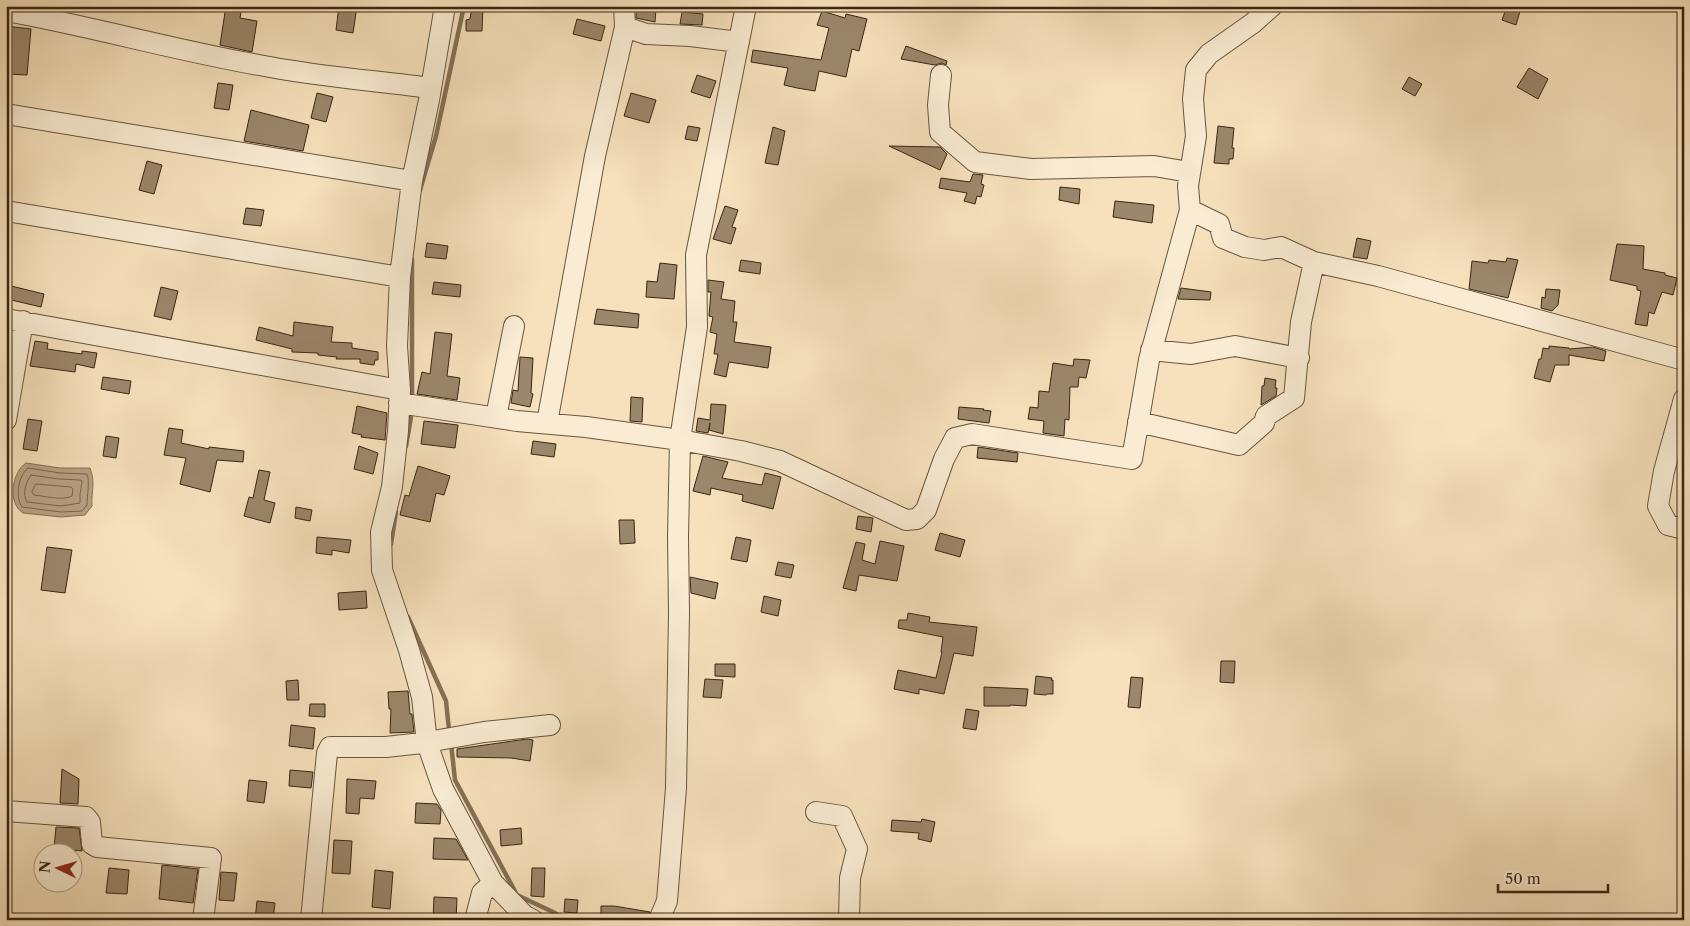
<svg xmlns="http://www.w3.org/2000/svg" width="1690" height="926" font-family="'Libre Caslon Text',serif">
	<rect width="100%" height="100%" fill="#f6e1bc"/>
	<filter id="stains"><feTurbulence type="fractalNoise" baseFrequency=".004" numOctaves="4"/><feColorMatrix values="0 0 0 0 .2 0 0 0 0 .09 0 0 0 0 .02 0 0 0 .5 -.17"/></filter>
	<radialGradient id="worn" r=".72"><stop offset=".6" stop-color="#630" stop-opacity="0"/><stop offset="1" stop-color="#630" stop-opacity=".3"/></radialGradient>
	<path fill="#b6a183" stroke="#847056" d="M26,463l34,5h30c6,16 1,22 2,38l-7,9 -24,2 -38,-4c-16,-10 -11,-41 3,-50z"/>
	<g fill="none" stroke-linecap="round" stroke-linejoin="round">
		<path stroke="#78644b" stroke-width="1" d="M28,468l32,5 27,1c3,7 0,22 0,31l-5,6 -21,1 -39,-5c-7,-10 -4,-31 6,-39z
			M31,475l28,4 22,1 1,2 -2,12v9l-19,3 -34,-4c-5,-8 -1,-20 4,-27z
			M36,484l35,3 2,2 -1,7c-10,5 -27,0 -38,-1l-2,-3z"/>
		<path stroke="#847056" stroke-width="4.5" d="M420,190l16,-54 28,-130
			M412,259v138
			M406,446l6,-35
			M391,544l5,-32
			M408,617l38,84 3,29
			M451,743l4,37 62,115 38,18 10,7"/>
	</g>
	<path fill="#9b876b" stroke="#392613" d="M226,6h16l-2,12 17,3 -5,31 -32,-7z
		M339,6h18l-4,27 -17,-3z
		M472,6h11l-1,25h-16v-11l4,-1z
		M636,6l20,2 -1,14 -19,-4z
		M1507,6l14,2 -5,17 -14,-5z
		M822,11l23,7 1,-4 21,5 -8,32 -7,-2 -6,28 -27,-6 -4,20 -18,-3 -13,-3 4,-17 -37,-6 2,-12 68,10 8,-32 -12,-3z
		M682,12l21,2 -1,11 -22,-1z
		M577,19l28,7 -4,15 -28,-7z
		M6,26l25,3 -4,46 -21,-1z
		M906,46l41,15 -1,4 -4,-2 -7,2 -34,-6z
		M1529,68l19,11 -10,20 -21,-12z
		M697,75l19,6 -6,17 -19,-6z
		M1409,77l13,7 -7,12 -13,-7z
		M218,83l15,2 -4,25 -15,-2z
		M317,93l16,4 -7,25 -15,-4z
		M631,93l25,7 -7,23 -25,-7z
		M251,110l58,15 -6,26 -59,-10z
		M688,126l12,2 -3,13 -12,-2z
		M1218,126l16,2 -2,20h2l-1,11h-4v5l-15,-1z
		M773,127l12,4 -7,34 -13,-2z
		M889,146l51,1 7,7 -7,16z
		M147,161l15,4 -8,29 -15,-4z
		M973,174l10,1 -2,9 3,1 -3,12 -4,-1 -2,8 -11,-3 3,-8 -28,-5 2,-10 29,4z
		M1060,187l20,2 -1,15 -20,-4z
		M1115,201l39,4 -2,18 -39,-6z
		M725,206l13,4 -6,17 4,1 -5,16 -18,-5z
		M246,208l18,2 -3,16 -18,-2z
		M1357,238l14,3 -4,18 -14,-2z
		M427,243l21,3 -2,13 -21,-2z
		M1617,244l27,2 -1,23 22,4v2l12,3 -4,17 -11,-3 -8,22 -5,-2 -2,14 -12,-2 6,-33 -4,-1v-4l-27,-6z
		M1507,258l11,2 -10,38 -39,-9 3,-28 16,2 1,-3 17,2z
		M741,260l20,3 -1,11 -21,-3z
		M660,263l17,2 -3,34 -28,-2 1,-16 10,1z
		M708,280l16,2 -3,17 14,2 -2,21h4l-3,20 37,5 -3,21 -39,-6 -3,15 -12,-3 4,-20h-4l3,-20 -7,-2 3,-15 -4,-1 2,-24h-3z
		M434,282l27,3 -1,12 -28,-3z
		M7,285l37,9 -3,13 -34,-8z
		M161,287l17,4 -7,29 -17,-4z
		M1181,288l30,4 -1,8 -32,-1z
		M1546,289l14,1 -2,15 -6,6 -11,-3 1,-11 3,1z
		M597,309l42,5 -1,14 -44,-4z
		M294,322l39,5 -2,15 21,1v5l26,4v8h-3l-1,5 -14,-2v-4h-24l1,-2 -19,-2v-2l-26,-1v-3l-36,-9 3,-13 34,9z
		M435,332l17,2 -5,42 13,2 -3,22 -40,-6 5,-22 8,2z
		M35,341l13,2 -1,6 35,5v-3l15,2 -3,15 -18,-4 -1,8 -45,-6z
		M1549,346l20,2v1l24,-2 13,4 -2,10 -35,-6v10h-14l-5,17 -16,-4 5,-19h2l2,-11 6,1z
		M520,357l13,1 -2,35 2,1 -3,13 -19,-4 2,-13 5,1z
		M1074,359l16,1 -4,18 -7,-1 -1,10h-8l-1,33 -4,-1 -1,17 -21,-3 1,-12 -16,-2 2,-12 8,1 1,-17 10,1 4,-29 20,3z
		M103,377l28,4 -2,13 -28,-5z
		M1265,378l11,2 -1,8h2l-1,8 -15,9 1,-19h2z
		M631,397l12,1 -1,24 -12,-1z
		M711,404l15,1 -3,29 -14,-4 1,-7 -2,10 -12,-2 2,-13 12,2z
		M357,406l30,7 -2,27 -24,-3 1,-2 -10,-2z
		M959,407l25,2 -1,1 8,1 -2,12 -31,-4z
		M28,419l14,2 -5,30 -14,-2z
		M424,421l34,4 -3,23 -34,-4z
		M169,428l14,2 -2,13 28,6v-2l35,4 -1,11 -26,-2 -7,32 -30,-8 6,-26 -22,-3z
		M106,436l13,2 -3,20 -13,-2z
		M533,441l23,3 -2,13 -23,-3z
		M359,446l19,7 -5,21 -19,-5z
		M978,447l40,6 -1,9 -40,-4z
		M703,456l25,6 -6,16 40,7 3,-12 16,4 -8,32 -31,-8 1,-6 -32,-7 -1,7 -17,-4z
		M418,466l32,10 -6,19 -8,-2 -6,29 -30,-7 5,-20 4,1z
		M259,470l11,2 -6,28 11,3 -5,20 -26,-7 5,-19 4,1z
		M296,507l16,3 -2,11 -15,-3z
		M858,516l15,2 -2,14 -15,-3z
		M619,520h15l1,23 -15,1z
		M940,533l25,7 -5,17 -25,-7z
		M317,537l34,3 -2,13 -17,-3v5l-16,-2z
		M736,537l15,3 -4,22 -16,-3z
		M880,541l24,5 -7,35 -38,-6 -3,16 -13,-3 13,-46 9,2 -3,16 13,4z
		M47,547l25,3 -7,43 -24,-3z
		M778,562l16,3 -3,13 -16,-3z
		M690,577l28,6 -3,16 -24,-6z
		M366,591l1,17 -28,2 -1,-17z
		M764,596l17,4 -3,16 -17,-4z
		M908,613l22,4 -1,5 48,5 -4,29 -19,-3 -10,41 -25,-5v5l-25,-5 4,-19 38,8 6,-26h-1l2,-15 -45,-9 1,-8h8z
		M1221,661h14l-1,22 -14,-1z
		M715,664h20v13l-20,-1z
		M1036,676l16,2 -1,2h2v14h-6l-1,1 -12,-1z
		M1131,677l12,1 -3,30 -12,-1z
		M705,679l18,1 -2,18 -18,-1z
		M298,680l1,20h-12l-1,-19z
		M984,687l44,2 -2,17 -16,-1v1h-26z
		M408,691l2,23h2l2,18 -24,1 1,-24h-2l-1,-17z
		M310,704h15v13l-16,-1z
		M966,709l13,2 -3,19 -13,-2z
		M291,725l24,3 -2,21 -24,-3z
		M527,739l6,1 -3,21 -19,-3 -54,-1v-8z
		M62,769l17,10 -1,25 -18,-1z
		M290,770l23,2 -2,16 -22,-2z
		M347,779l29,2 -2,18 -14,-1 -1,16 -13,-1z
		M249,780l18,2 -3,21 -17,-2z
		M416,803l21,1 4,6 -1,14 -25,-1z
		M922,819l13,3 -4,20 -13,-3 1,-6 -28,-2 1,-11 29,2z
		M56,827l23,1 3,23 -28,-3z
		M521,828l1,16 -21,2 -1,-16z
		M434,838l22,1 12,21 -35,-1z
		M334,840l18,1 -2,33 -18,-1z
		M162,865l36,4 -5,34 -34,-4z
		M109,868l20,2 -2,24 -21,-1z
		M532,868h13l-1,29 -13,-1z
		M375,870l18,2 -3,37 -18,-2z
		M221,872l16,1 -3,28 -15,-1z
		M434,897l23,1 -1,22h-23z
		M565,899l13,1 -1,13 -13,-1z
		M257,901l18,2 -2,17h-18z
		M601,906h13l36,6 -3,8h-46z"/>
	<g fill="none" stroke-linecap="round" stroke-linejoin="round">
		<g stroke="#68553d" stroke-width="22">
			<path id="minor" d="M445,6l-16,94 -17,81 -12,96 -3,69 3,44 -2,41 -6,56 -11,45 1,38 27,80 13,47 5,46 16,46 50,94 31,32 9,5
				M6,11c89,16 175,41 264,56 53,10 108,14 161,21
				M625,27l21,7 44,2 49,6
				M941,75l-3,30 2,27 35,30 56,7 123,-3 35,6
				M6,114l406,67
				M1190,210l29,14 4,14 22,9 19,3 17,-3 33,15 64,14 306,84
				M6,211l394,66
				M6,319l394,71
				M1151,350l40,4 44,-8 64,12
				M1684,399l-20,72 -6,35 10,19 16,4
				M399,403l118,18 69,6 94,13 61,11 39,10 126,59 11,-1 9,-9 18,-51 11,-21 17,-4 160,25 17,-99 41,-150 -2,-24 8,-50 -3,-37 3,-29 13,-16 44,-31 19,-17
				M496,417l18,-91
				M6,420l17,-99
				M1138,422l101,23 25,-22 2,-7 28,-18 7,-76 13,-60
				M547,423l48,-267 30,-129 -1,-21
				M6,811l80,6 4,5 2,22 5,3 114,11 -8,62
				M816,812l26,4 15,33 -7,29 -1,42
				M311,920l16,-167 3,-6h56l36,-4 62,-11 66,-7
				M475,920l7,-27 11,-10
				M659,920l8,-19 9,-113 3,-175 -1,-76 2,-97 17,-113 -1,-72 50,-249"/>
		</g>
		<use href="#minor" stroke="#f9ecd3" stroke-width="20"/>
	</g>
	<rect width="1690" height="926" fill="none" stroke="#f6e1bc" stroke-width="25"/>
	<rect x="8" y="8" width="1675" height="911" fill="none" stroke="#392613" stroke-width="2.5"/>
	<rect x="12" y="12" width="1665" height="901" fill="none" stroke="#392613"/>
	<g transform="translate(58 868) rotate(275)"><circle r="24" fill="#f9ecd3" stroke="#ac9d86"/>
	<path d="M0-4L9 19L0 12L-9 19Z" fill="#8f2418"/>
	<text y="-8" font-size="14" font-weight="bold" text-anchor="middle" fill="#392613">N</text>
	</g>
	<path d="M1498 884v8h110v-8" fill="none" stroke="#392613" stroke-width="2.5"/>
	<text x="1505" y="884" font-size="15" fill="#392613" stroke="#f9ecd3" stroke-width="4" paint-order="stroke">50 m</text>
	<rect width="100%" height="100%" filter="url(#stains)"/>
	<rect width="100%" height="100%" fill="url(#worn)"/>
</svg>
